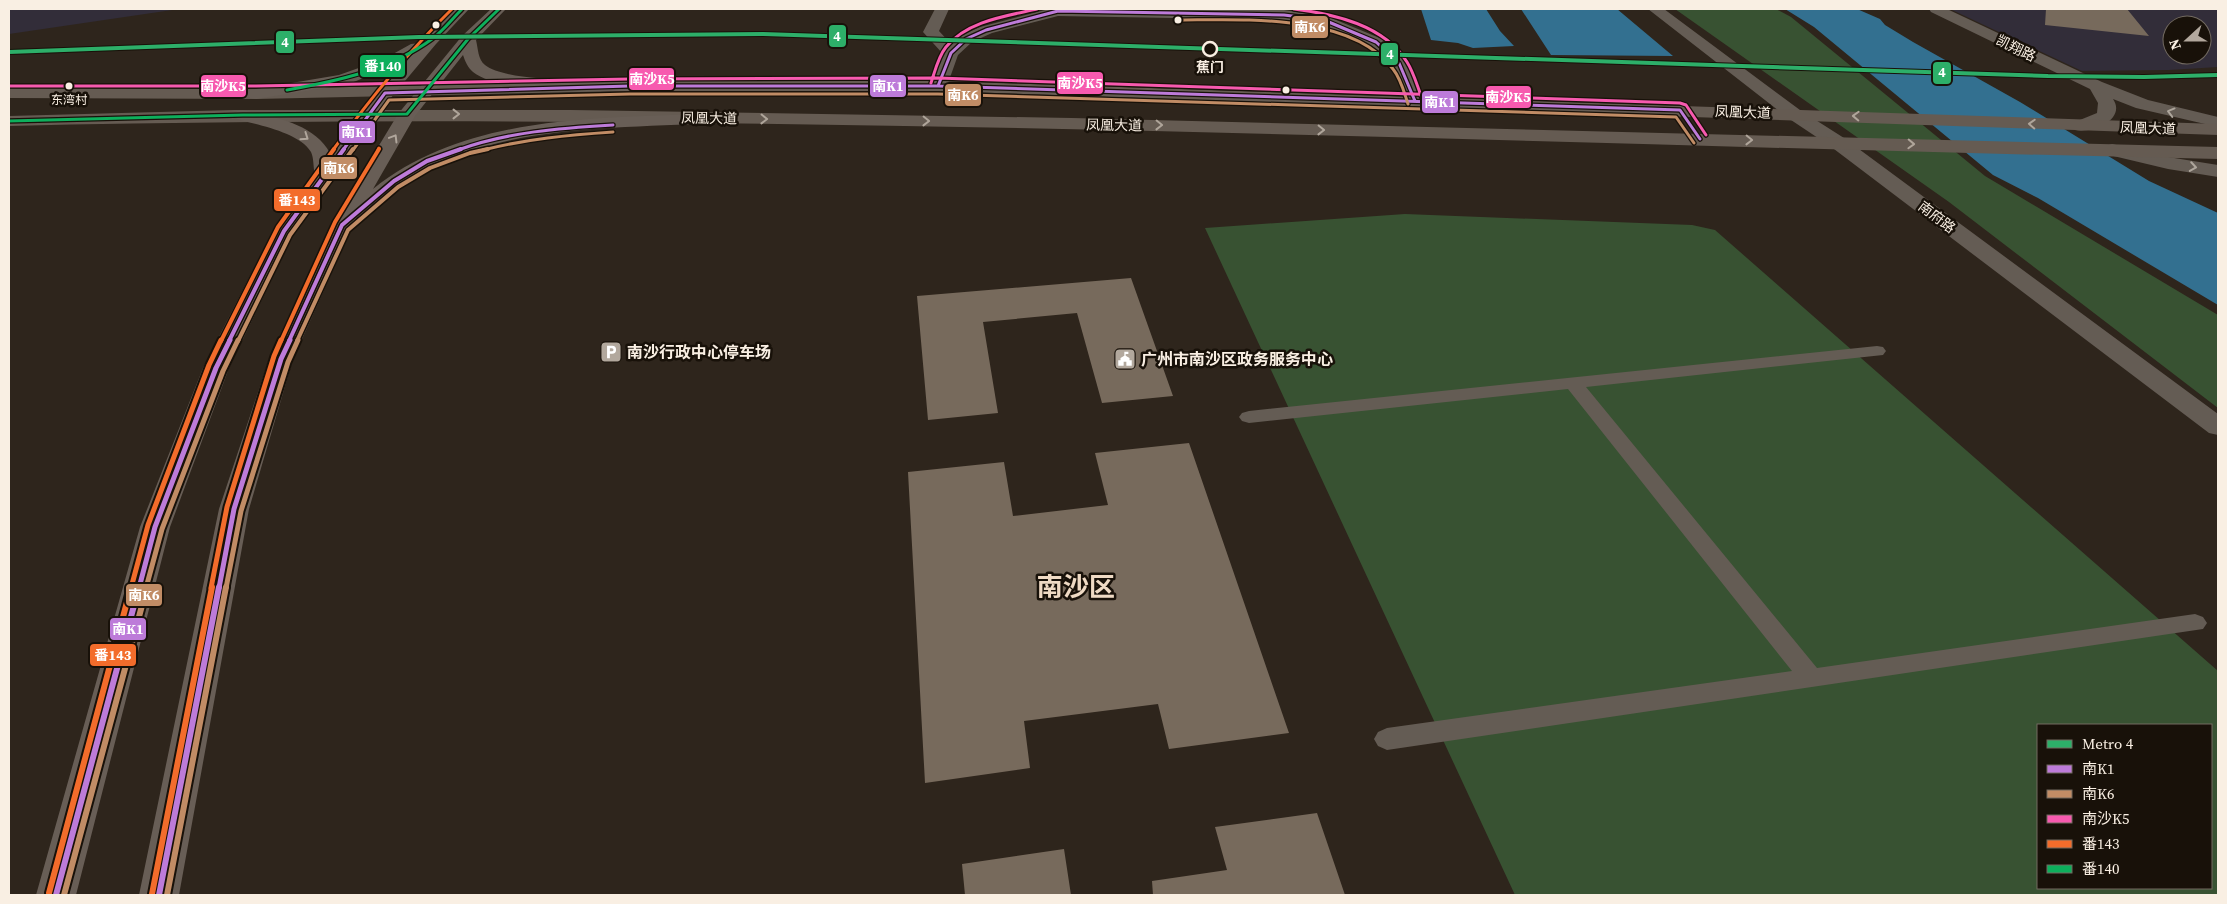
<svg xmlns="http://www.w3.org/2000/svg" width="2227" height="904" font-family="'Source Serif 4','Noto Sans SC',serif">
	<rect width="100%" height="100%" fill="#2e251c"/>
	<path fill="#322d39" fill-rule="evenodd" d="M9,9h170l-170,25z
		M1950,9h268v58l-49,3 -87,1zM2172,25h30v30h-30z"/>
	<path fill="#385232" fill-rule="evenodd" d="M1675,9h101l15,8 194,159 233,139v93l-269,-206z
		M1405,214l287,11 23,5 503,441v224h-703l-310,-667zM2038,725h173v163h-173z"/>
	<path fill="#337090" d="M1421,9h65l14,22 14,15 -41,2 -15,-5 -27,-3z
		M1521,9h96l56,47 -122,-1z
		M1785,9h72l23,10 5,6 28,17 107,60 129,79 69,32v92l-180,-107 -45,-23 -179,-148z"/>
	<path fill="#776a5c" d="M2046,9h81l22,27 -104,-11z
		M1131,278l42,118 -71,7 -25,-90 -94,9 15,91 -70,7 -11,-124z
		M1189,443l100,290 -120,16 -11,-45 -134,17 6,47 -105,15 -17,-311 96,-10 9,54 95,-11 -13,-52z
		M1317,813l28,82h-192l-1,-14 75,-11 -12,-43z
		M1064,849l7,46h-106l-3,-31z"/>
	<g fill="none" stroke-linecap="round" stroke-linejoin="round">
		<path fill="#645c54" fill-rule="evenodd" d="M1877,346l6,1 3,4 -3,4 -297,32 231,281 378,-54 8,3 4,6 -4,6 -816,121 -9,-4 -4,-7 4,-7 9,-4 405,-57 -224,-282 -319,34 -7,-2 -3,-4 3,-4 7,-2z"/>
		<path fill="#645c54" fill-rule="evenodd" d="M935,9h14l-10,22 12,13 9,-8 20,-9 69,-18 235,1 45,7 53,22 12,9 13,15 17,38 -3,4h-12c-8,-12 -10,-27 -17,-39 -18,-32 -76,-42 -108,-46l-226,-4 -66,17 -20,9 -14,13 -11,31 -3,4h-12l-3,-4 14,-32 -20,-22z
			M1929,9h18l155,73 46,18 70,17v10l-82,-19 -23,-9c14,21 -22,35 -38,31l-3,-4 3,-4 22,-9 1,-10 -8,-14 -159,-77z
			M2112,144l56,13 50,8v12l-50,-8 -63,-15 -2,-4 2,-4z"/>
		<path fill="#645c54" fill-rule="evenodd" d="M1648,9h16l136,101 44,28 374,276v21l-9,-2 -379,-287 -42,-28z"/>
		<path fill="#655b52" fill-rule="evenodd" d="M630,81h308l1280,43v11l-1280,-44h-308l-374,8 -247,-1v-10l247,1z
			M234,110h337l501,8 1146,29v12c-736,-16 -1473,-50 -2209,-33v-10z"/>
		<path fill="#685e56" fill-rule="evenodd" d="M454,9h15l-33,35 -62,74 -79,113 -66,137 -59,159 -94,368h-40l104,-368 63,-159 70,-137 42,-56c-2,-8 -1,-17 -4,-23 -12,-20 -54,-27 -74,-33l-3,-4 3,-4 6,-1c30,7 71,13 87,43l32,-43 42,-49 -55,23 -93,15 -6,-1 -3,-4 3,-4 89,-15 45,-16 27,-15 9,-1z
			M491,9h15l-30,31c2,8 2,20 9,25 23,18 113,15 145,16l6,1 3,4 -3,4 -6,1c-36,-1 -130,3 -157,-19 -5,-4 -8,-11 -10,-17l-48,61 -42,73c95,-76 227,-70 342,-76l6,1 3,4 -3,4 -6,1c-86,5 -186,2 -266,36 -12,5 -23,10 -34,17 -14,10 -43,41 -58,41l-64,142 -44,150 -70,386h-40l80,-386 50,-150 62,-134 67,-111 64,-78z"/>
		<g stroke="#181109" stroke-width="5.5">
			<path id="bus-1-far3" d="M938,86l13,-33 15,-14 20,-9 72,-19 226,4 40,5 52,22 23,21 16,38
				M343,150l42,-57 245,-7h308l742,24 20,29
				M458,150c49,-18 103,-22 155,-25"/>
		</g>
		<g stroke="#181109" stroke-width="7">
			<path id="bus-1-far2" d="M229,341l55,-110 60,-82
				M289,341l53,-116 52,-44 33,-20 34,-12"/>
		</g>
		<g stroke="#181109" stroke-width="9">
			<path id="bus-1-far1" d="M139,588l16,-61 61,-159 14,-28
				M219,588l15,-79 47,-150 9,-19"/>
		</g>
		<g stroke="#181109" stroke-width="10">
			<path id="bus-1" d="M56,895l83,-308
				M159,895l60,-308"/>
		</g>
		<g stroke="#181109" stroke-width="5.5">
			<path id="bus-2-far3" d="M1176,20c63,0 175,-8 217,49 8,10 11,23 15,35
				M353,150l36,-50 241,-6h308l738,23 18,26
				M483,150c43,-11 86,-15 130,-18"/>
		</g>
		<g stroke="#181109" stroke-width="7">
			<path id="bus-2-far2" d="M238,341l52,-106 63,-86
				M297,341l51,-111 50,-43 32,-19 40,-15 18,-4"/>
		</g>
		<g stroke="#181109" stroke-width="9">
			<path id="bus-2-far1" d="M146,588l16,-59 61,-158 15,-31
				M226,588l15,-77 47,-149 10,-22"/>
		</g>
		<g stroke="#181109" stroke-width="10">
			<path id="bus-2" d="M64,895l83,-308
				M167,895l59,-308"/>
		</g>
		<g stroke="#181109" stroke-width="5.5">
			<path id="bus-3" d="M1294,9c40,5 90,16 113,53 7,11 10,24 15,36
				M931,83c4,-12 7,-26 15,-36 21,-26 60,-31 91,-38
				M9,86h247l374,-7 308,-1 742,25 6,2 20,30"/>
		</g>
		<g stroke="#181109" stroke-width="5.5">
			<path id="bus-4-far3" d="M333,150c36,-50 75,-98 119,-141
				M378,150l1,-2"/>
		</g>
		<g stroke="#181109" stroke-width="7">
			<path id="bus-4-far2" d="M221,341l57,-114 56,-78
				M281,341l54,-119 44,-73"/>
		</g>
		<g stroke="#181109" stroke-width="9">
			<path id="bus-4-far1" d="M131,588l17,-63 61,-160 12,-25
				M211,588l16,-81 47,-151 7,-16"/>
		</g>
		<g stroke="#181109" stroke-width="10">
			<path id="bus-4" d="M49,893l82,-306
				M152,894l60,-307"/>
		</g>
		<g stroke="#181109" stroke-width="5.5">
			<path id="bus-5" d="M287,90c50,-9 103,-20 145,-51 11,-8 20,-20 30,-30
				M9,121l234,-6 164,-1 61,-75 31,-30"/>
		</g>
		<use href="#bus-1-far3" stroke="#bd7bd9" stroke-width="3"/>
		<use href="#bus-1-far2" stroke="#bd7bd9" stroke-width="4"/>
		<use href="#bus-1-far1" stroke="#bd7bd9" stroke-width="5"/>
		<use href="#bus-1" stroke="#bd7bd9" stroke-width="6"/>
		<use href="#bus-2-far3" stroke="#c18c65" stroke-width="3"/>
		<use href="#bus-2-far2" stroke="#c18c65" stroke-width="4"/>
		<use href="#bus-2-far1" stroke="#c18c65" stroke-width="5"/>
		<use href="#bus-2" stroke="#c18c65" stroke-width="6"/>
		<use href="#bus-3" stroke="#f75aaf" stroke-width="3"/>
		<use href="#bus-4-far3" stroke="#f36c2b" stroke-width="3"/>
		<use href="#bus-4-far2" stroke="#f36c2b" stroke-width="4"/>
		<use href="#bus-4-far1" stroke="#f36c2b" stroke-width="5"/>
		<use href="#bus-4" stroke="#f36c2b" stroke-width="6"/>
		<use href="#bus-5" stroke="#0daf5c" stroke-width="3"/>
		<g stroke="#181109" stroke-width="6">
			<path id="metro-1" d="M9,52l410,-15 344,-3 1285,42 96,1 74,-2"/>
		</g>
		<use href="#metro-1" stroke="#2daf69" stroke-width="4"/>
	</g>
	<defs><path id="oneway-chevron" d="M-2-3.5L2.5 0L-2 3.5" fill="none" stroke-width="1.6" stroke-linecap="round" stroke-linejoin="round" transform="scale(1.25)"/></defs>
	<g stroke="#aea69c">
		<use href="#oneway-chevron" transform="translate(2171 112) rotate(-165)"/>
		<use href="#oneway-chevron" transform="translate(2193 167) rotate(9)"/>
	</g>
	<g stroke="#afa59a">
		<use href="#oneway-chevron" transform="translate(456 114)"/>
		<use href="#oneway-chevron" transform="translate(1856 116) rotate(-178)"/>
		<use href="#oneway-chevron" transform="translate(764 119) rotate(1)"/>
		<use href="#oneway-chevron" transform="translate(926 121) rotate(1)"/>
		<use href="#oneway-chevron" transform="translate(2032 124) rotate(-177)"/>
		<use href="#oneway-chevron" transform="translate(1159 125) rotate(1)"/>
		<use href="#oneway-chevron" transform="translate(1321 130) rotate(1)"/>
		<use href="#oneway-chevron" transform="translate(1749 140) rotate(1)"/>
		<use href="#oneway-chevron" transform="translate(1911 144) rotate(2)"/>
	</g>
	<g stroke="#b0a69c">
		<use href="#oneway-chevron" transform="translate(305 137) rotate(35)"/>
		<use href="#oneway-chevron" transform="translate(394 138) rotate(-59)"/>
	</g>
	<defs>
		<g id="parking-square" transform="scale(1.125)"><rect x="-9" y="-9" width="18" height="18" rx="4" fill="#b2a89d" stroke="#181109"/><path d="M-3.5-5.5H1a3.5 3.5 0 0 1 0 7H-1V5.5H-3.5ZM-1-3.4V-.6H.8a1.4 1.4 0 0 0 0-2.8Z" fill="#fff"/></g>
		<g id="civic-square" transform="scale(1.125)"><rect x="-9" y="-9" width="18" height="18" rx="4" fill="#b2a89d" stroke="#181109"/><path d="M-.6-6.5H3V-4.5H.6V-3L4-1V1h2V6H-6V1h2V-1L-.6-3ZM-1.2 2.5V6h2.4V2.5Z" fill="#fff"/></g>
	</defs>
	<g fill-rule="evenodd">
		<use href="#parking-square" x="611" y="352"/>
		<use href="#civic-square" x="1125" y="359"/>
	</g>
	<g fill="#f9efe3" stroke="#181109" stroke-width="2">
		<circle cx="1178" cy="20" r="4.5"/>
		<circle cx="436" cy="25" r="4.5"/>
		<circle cx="69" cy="86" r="4.5"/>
		<circle cx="1286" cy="90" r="4.5"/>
	</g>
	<circle fill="#181109" stroke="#f9efe3" stroke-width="2.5" cx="1210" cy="49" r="7"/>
	<g text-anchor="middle" stroke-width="5" stroke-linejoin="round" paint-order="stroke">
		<g font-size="12" fill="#f9efe3" stroke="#181109">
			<text x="69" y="104">东湾村</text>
		</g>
		<g font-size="14" fill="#f9efe3" stroke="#181109">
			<text transform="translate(2016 48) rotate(26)" y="5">凯翔路</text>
			<text transform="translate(1743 112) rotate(2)" y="5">凤凰大道</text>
			<text transform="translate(709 118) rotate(1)" y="5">凤凰大道</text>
			<text transform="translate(1114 125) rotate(1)" y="5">凤凰大道</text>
			<text transform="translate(2148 128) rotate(2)" y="5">凤凰大道</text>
			<text transform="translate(1937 217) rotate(37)" y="5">南府路</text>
		</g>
		<g font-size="14" font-weight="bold" fill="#f9efe3" stroke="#181109">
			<text x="1210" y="72">蕉门</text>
		</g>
		<g font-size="16" font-weight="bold" fill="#f9efe3" stroke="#181109" text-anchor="start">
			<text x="627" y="358">南沙行政中心停车场</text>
			<text x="1141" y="365">广州市南沙区政务服务中心</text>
		</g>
		<g font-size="26" font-weight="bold" fill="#efdac4" stroke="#181109">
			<text x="1076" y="596">南沙区</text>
		</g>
	</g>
	<g stroke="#181109" stroke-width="2">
		<rect x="1291" y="15" width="38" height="24" rx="5" fill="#c18c65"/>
		<rect x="828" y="24" width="19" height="24" rx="5" fill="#2daf69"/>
		<rect x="275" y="30" width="20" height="24" rx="5" fill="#2daf69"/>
		<rect x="1380" y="42" width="19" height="24" rx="5" fill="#2daf69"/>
		<rect x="359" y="54" width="47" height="24" rx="5" fill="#0daf5c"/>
		<rect x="1932" y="61" width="20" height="24" rx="5" fill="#2daf69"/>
		<rect x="628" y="67" width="47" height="24" rx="5" fill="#f75aaf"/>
		<rect x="1056" y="71" width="48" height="24" rx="5" fill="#f75aaf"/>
		<rect x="200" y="74" width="47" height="24" rx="5" fill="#f75aaf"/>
		<rect x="869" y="74" width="38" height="24" rx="5" fill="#bd7bd9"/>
		<rect x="944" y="83" width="38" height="24" rx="5" fill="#c18c65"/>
		<rect x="1485" y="85" width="47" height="24" rx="5" fill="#f75aaf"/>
		<rect x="1421" y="90" width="38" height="24" rx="5" fill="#bd7bd9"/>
		<rect x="338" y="120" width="38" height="24" rx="5" fill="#bd7bd9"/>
		<rect x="320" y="156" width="38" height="24" rx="5" fill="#c18c65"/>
		<rect x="273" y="188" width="48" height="24" rx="5" fill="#f36c2b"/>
		<rect x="125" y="583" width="38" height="24" rx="5" fill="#c18c65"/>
		<rect x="109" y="617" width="38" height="24" rx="5" fill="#bd7bd9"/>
		<rect x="89" y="643" width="48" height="24" rx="5" fill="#f36c2b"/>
	</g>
	<g font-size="14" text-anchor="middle" font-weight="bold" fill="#fff">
		<text x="1310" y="32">南K6</text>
		<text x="837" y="41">4</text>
		<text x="285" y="47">4</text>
		<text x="1390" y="59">4</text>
		<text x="383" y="71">番140</text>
		<text x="1942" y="77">4</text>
		<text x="652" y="84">南沙K5</text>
		<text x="1080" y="88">南沙K5</text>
		<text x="223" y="91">南沙K5</text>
		<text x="888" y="91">南K1</text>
		<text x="963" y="100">南K6</text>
		<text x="1508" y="102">南沙K5</text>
		<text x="1440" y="107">南K1</text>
		<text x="357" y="137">南K1</text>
		<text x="339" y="173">南K6</text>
		<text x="297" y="205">番143</text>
		<text x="144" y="600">南K6</text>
		<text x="128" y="634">南K1</text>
		<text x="113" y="660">番143</text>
	</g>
	<rect width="2227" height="904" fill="none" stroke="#f9efe3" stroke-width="20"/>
	<rect x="2037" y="724" width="175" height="165" fill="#181109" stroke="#726a60"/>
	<rect x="2047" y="740" width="25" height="8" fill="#2daf69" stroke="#726a60"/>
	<text x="2082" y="749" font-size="15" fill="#f9efe3">Metro 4</text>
	<rect x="2047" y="765" width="25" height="8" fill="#bd7bd9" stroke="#726a60"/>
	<text x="2082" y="774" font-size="15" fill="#f9efe3">南K1</text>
	<rect x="2047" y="790" width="25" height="8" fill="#c18c65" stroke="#726a60"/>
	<text x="2082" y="799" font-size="15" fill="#f9efe3">南K6</text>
	<rect x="2047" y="815" width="25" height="8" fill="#f75aaf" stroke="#726a60"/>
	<text x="2082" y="824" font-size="15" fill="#f9efe3">南沙K5</text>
	<rect x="2047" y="840" width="25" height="8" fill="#f36c2b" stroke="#726a60"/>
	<text x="2082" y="849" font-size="15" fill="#f9efe3">番143</text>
	<rect x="2047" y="865" width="25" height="8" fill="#0daf5c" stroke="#726a60"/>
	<text x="2082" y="874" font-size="15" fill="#f9efe3">番140</text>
	<g transform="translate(2187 40) rotate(249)"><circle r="24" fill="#181109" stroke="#726a60"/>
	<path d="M0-4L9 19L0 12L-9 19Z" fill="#b2a89d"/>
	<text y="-8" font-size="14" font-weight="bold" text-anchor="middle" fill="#f9efe3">N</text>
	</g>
</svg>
